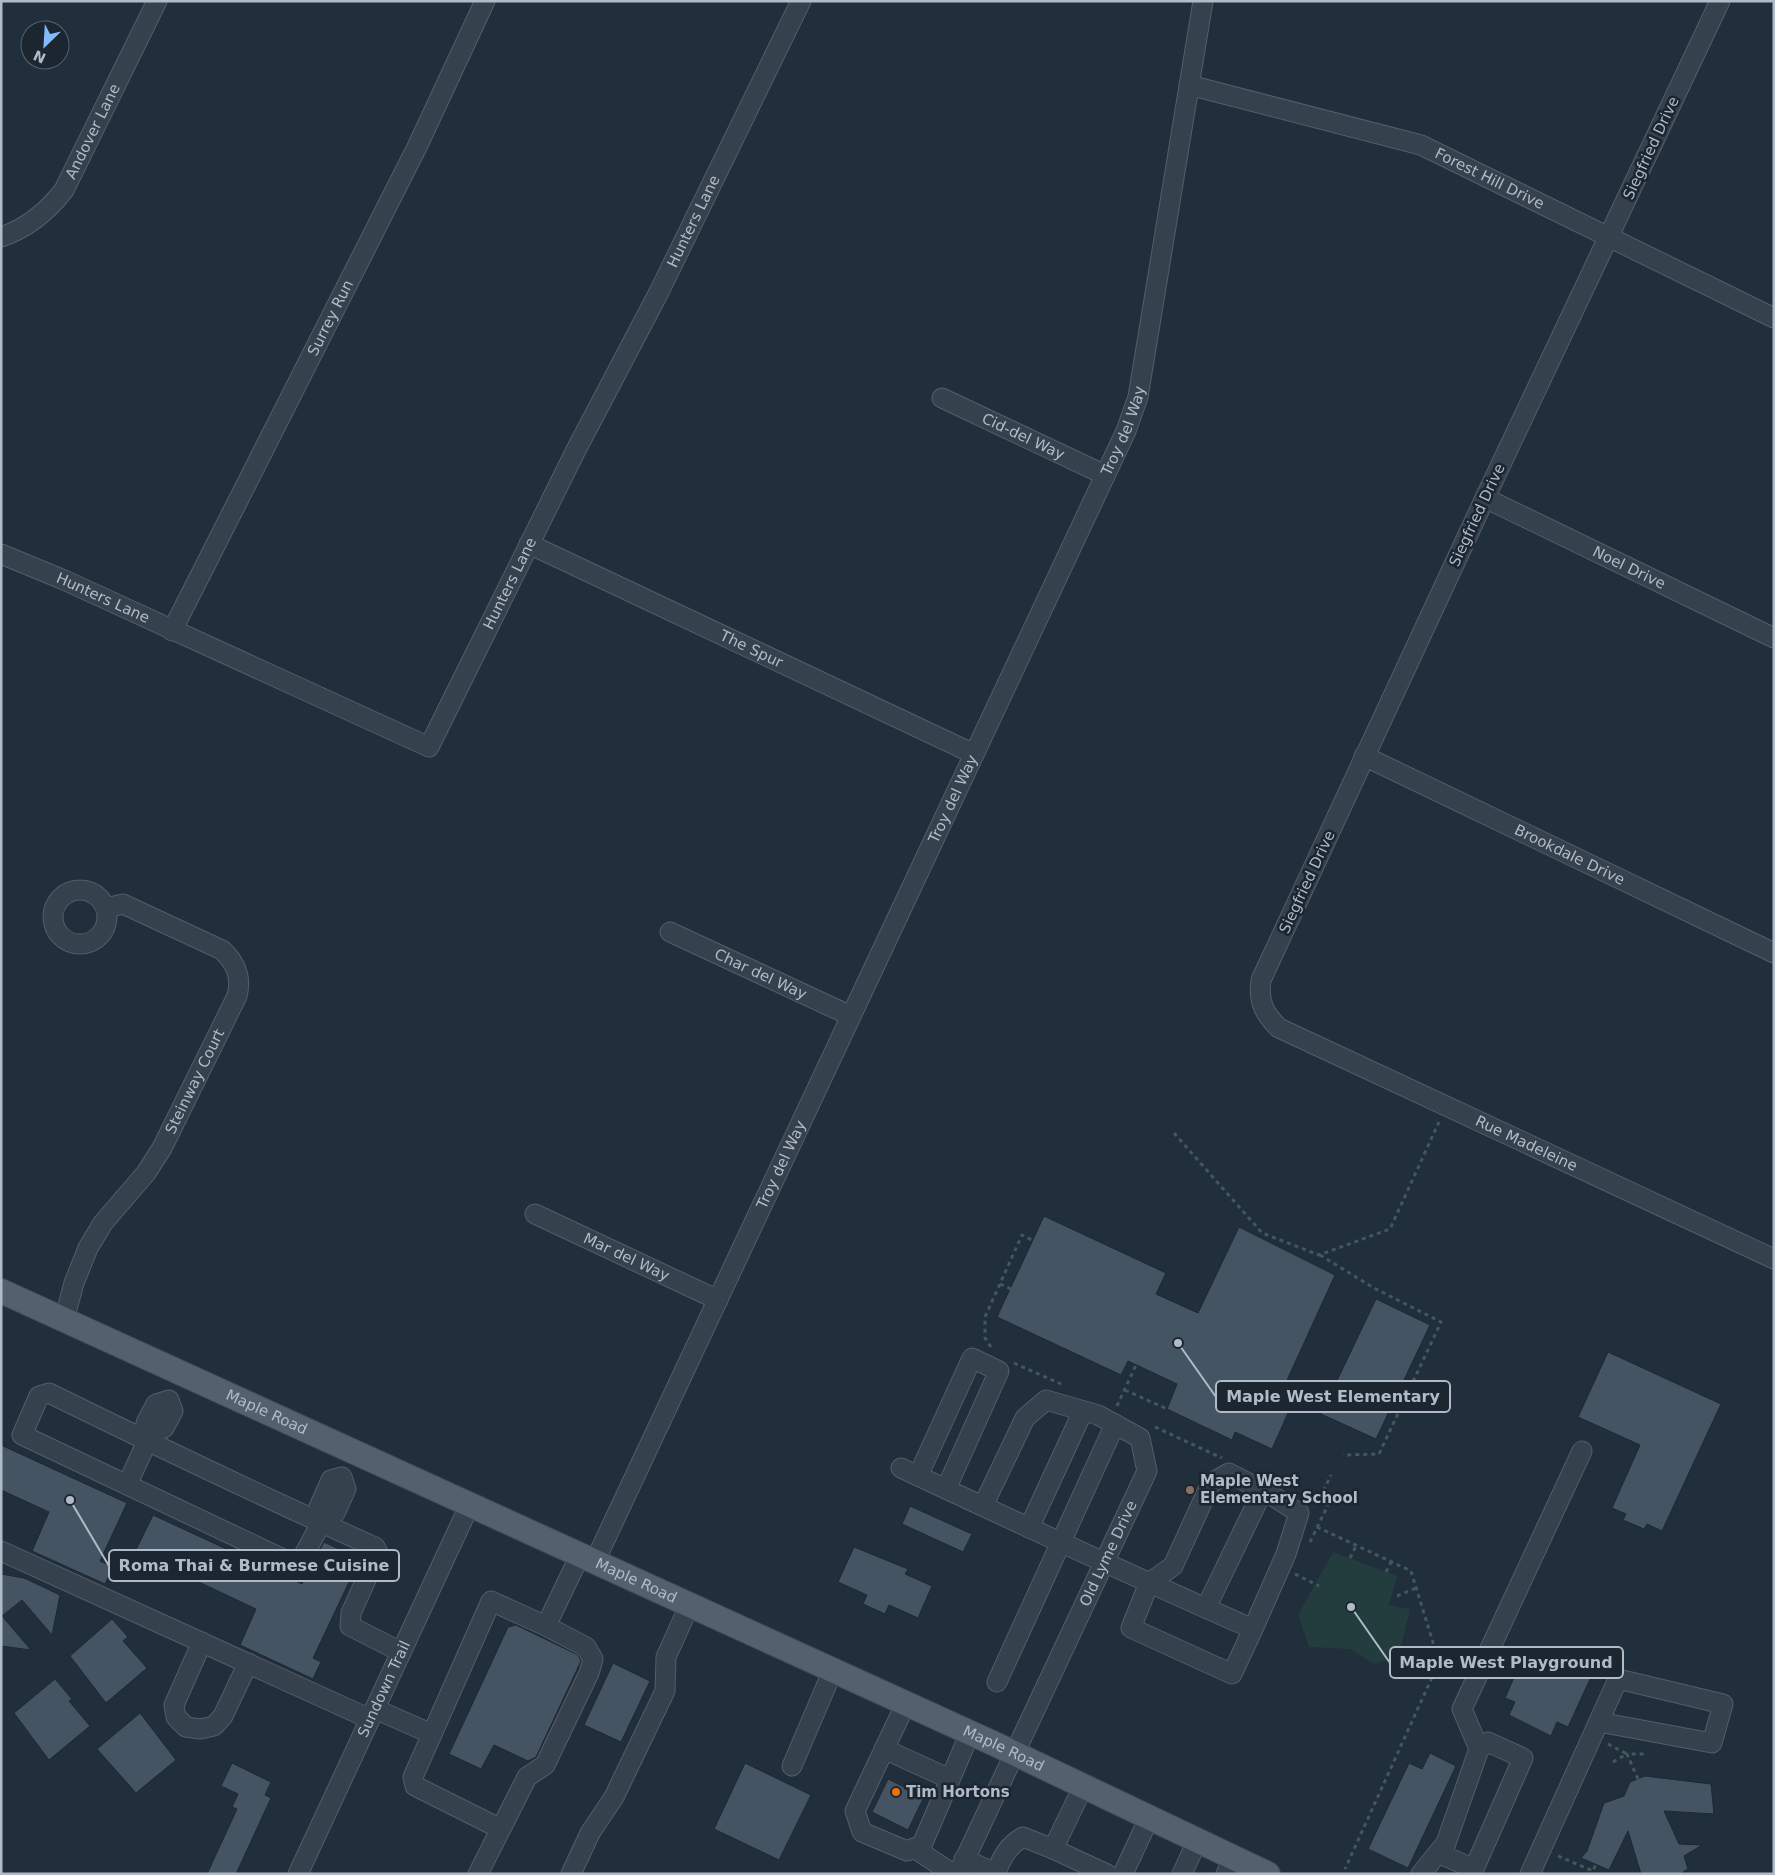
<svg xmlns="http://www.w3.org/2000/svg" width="1775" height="1875" font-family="'DejaVu Sans',sans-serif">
	<rect width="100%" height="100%" fill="#212f3c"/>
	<path fill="#233c3d" d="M1333,1552l64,24 -8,29 21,4 -11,47 -25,8 -24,-15 -41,-2 -11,-32z"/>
	<path fill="#455463" stroke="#1d2833" d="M1044,1216l122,57 -10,21 42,19 41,-86 96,48 -52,114 13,6 -24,54 -37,-17 -3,8 -65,-31 10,-25 -49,-23 -7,14 -124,-58z
		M1376,1299l54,26 -54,114 -55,-25z
		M1608,1352l113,52 -59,127 -15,-7 -3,5 -21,-9 3,-6 -14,-6 28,-63 -62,-28z
		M1,1445l126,58 -27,58 13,6 -8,17 -73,-33 17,-39 -48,-22z
		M910,1506l62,28 -9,18 -61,-28z
		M153,1515l149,69 22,-42 36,17 -47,99 8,4 -8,17 -73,-34 16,-36 -121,-57z
		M854,1547l54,22 -3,5 27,12 -14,32 -29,-13 -4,9 -22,-10 4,-9 -29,-13z
		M1,1574l23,4 36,17 -8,40 -30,-35 -20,16 29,34 -30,-4z
		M112,1619l16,18 -5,4 24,27 -41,35 -36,-47z
		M516,1625l62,30 3,6 -45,96 -8,4 -34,-16 -13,24 -32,-15 59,-127z
		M1527,1648l64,29 -23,50 -11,-5 -6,14 -42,-21 6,-13 -10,-4z
		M613,1663l37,18 -29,61 -37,-17z
		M55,1679l17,20 -3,2 21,25 -41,34 -35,-47z
		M140,1713l36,47 -40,33 -39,-44z
		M1430,1753l26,13 -48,102 -40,-19 41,-86 13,6z
		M232,1763l39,19 -6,13 6,3 -35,76h-29l30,-65 -5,-2 6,-13 -17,-8z
		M745,1763l66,32 -32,65 -65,-31z
		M1645,1776l66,8 3,30 -50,-3 15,33 23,1 -18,11 4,13 -8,5h-39l-13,-43 -19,39 -28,-12 6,-7 17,-48 20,-7 6,-14z
		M888,1779l36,18 -16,33 -36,-18z"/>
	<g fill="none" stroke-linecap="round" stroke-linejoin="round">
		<g stroke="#535e6a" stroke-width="21">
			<g id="minor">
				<path id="s1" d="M1720,1l-235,497 -224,482c-3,21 3,34 18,48l495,231"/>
				<path id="s2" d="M1189,85l232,60 353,173"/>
				<path id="s3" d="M1,237c27,-9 46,-25 63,-47l93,-189"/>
				<path id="s4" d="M942,398l163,77"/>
				<path id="s5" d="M1485,498l289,140"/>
				<path id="s6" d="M529,544l445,210"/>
				<path id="s7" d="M1,554l63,26 365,167 147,-297 83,-158 142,-291"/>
				<path id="s8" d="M172,631l245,-484 68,-146"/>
				<path id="s9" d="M1364,756l410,197"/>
				<circle cx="80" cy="917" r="27"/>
				<path id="s10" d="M670,932l181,84"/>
				<path id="s11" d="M535,1214l183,86"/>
				<path id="s12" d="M64,1320l10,-37 14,-35 15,-25 43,-50 16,-25 75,-152c5,-19 -1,-33 -15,-46l-99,-46 -17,4"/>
				<path d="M901,1468c117,55 234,109 352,161l-21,45 -101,-46 18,-45 24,-17 38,-83 18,-10 39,20 31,20 -13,41 -33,75"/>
				<path d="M918,1476l54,-118 27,13 -53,118"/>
				<path d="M127,1485l24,-52 13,-5 9,-17 -4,-11 -13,4 -10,19 5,10"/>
				<path d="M324,1517l-5,-10 12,-27 11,-3 4,12 -11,24 -11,4 -3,6 -23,43 -276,-131 17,-39 10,-3c108,53 216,105 326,154l3,6 -27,60 -1,13 51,26"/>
				<path d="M1029,1528l54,-117"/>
				<path d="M1,1551l369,168"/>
				<path id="s13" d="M595,1561l531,-1130 12,-34 65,-396"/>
				<path d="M1206,1608l57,-118"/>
				<path d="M202,1642l-28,63 2,12 10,10 14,2 14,-3 9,-10 25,-53"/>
				<path d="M997,1682l118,-258"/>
				<path d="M906,1703l-51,108 7,21 45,19 15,-6 48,-112"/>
				<path d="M375,1709l57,25"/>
				<path d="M884,1749l66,30"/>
				<path d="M792,1766l41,-96"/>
				<path d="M499,1828l-84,-42 -2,-9 78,-176 55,25 34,-71"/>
				<path d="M914,1848l39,26"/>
				<path d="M1053,1849l54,25"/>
				<path d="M1438,1853l36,16 49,-111 -35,-16 -9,7"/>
				<path d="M964,1859l31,14"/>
				<path id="s14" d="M298,1874l172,-370"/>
				<path d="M478,1874l49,-97 18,-12 44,-92 4,-14 -7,-12 -40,-21"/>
				<path d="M571,1874l19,-41 24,-36 51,-106 1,-34 24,-53"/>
				<path id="s15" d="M958,1874l189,-403 -7,-33 -42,-23 -52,-15 -21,18 -42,88"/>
				<path d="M995,1874c7,-16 12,-28 28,-37l30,12 30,-62"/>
				<path d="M1123,1874l26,-56"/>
				<path d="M1182,1874l15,-33"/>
				<path d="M1226,1874l7,-16"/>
				<path d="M1421,1874l25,-31 33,-94 -17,-40 120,-258"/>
				<path d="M1530,1874l88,-195 105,25 -11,39 -113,-21"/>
			</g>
		</g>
		<g stroke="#3e4a55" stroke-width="26">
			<g id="major">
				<path id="s16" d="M1,1291l996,454 271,129"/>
			</g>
		</g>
		<path stroke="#41595a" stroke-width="3" stroke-dasharray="4 4" stroke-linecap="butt" d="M1174,1133l88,100 57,22 71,-26 49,-107
			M1320,1255l54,33 67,34 -62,132 -36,1
			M1000,1284l11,5
			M991,1347l-6,-9v-21l37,-82 10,5
			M1014,1363l47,21
			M1125,1390l42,19
			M1117,1406l19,-41
			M1155,1427l67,31
			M1317,1527l94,44 28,91 -94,207
			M1310,1542l18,-37 -10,-3 13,-27
			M1350,1558l6,-12
			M1386,1572l5,-10
			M1295,1574l24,12
			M1397,1596l19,-8
			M1608,1744l19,10
			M1613,1762l14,-8
			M1638,1779l-11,-25h19
			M1558,1856l35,15 3,-7"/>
		<use href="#minor" stroke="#35414c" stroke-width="19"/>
		<use href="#major" stroke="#53606d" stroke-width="24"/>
	</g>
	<circle fill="#8d6e63" stroke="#1b2631" stroke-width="2" cx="1190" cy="1490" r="5"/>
	<circle fill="#e8710a" stroke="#1b2631" stroke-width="2" cx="896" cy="1792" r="5"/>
	<g text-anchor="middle" stroke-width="5" stroke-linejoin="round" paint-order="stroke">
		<g font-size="15" fill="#b1bbc8" stroke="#1b2631">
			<text dy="5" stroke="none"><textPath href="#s3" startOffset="145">Andover Lane</textPath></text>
			<text transform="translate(1651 148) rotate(-65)" y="5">Siegfried Drive</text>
			<text dy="5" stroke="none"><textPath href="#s2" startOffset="316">Forest Hill Drive</textPath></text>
			<text dy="5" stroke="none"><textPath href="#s7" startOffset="1058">Hunters Lane</textPath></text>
			<text dy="5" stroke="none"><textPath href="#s8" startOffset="351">Surrey Run</textPath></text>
			<text dy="5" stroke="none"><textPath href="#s13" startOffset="1248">Troy del Way</textPath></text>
			<text dy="5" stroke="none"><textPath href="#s4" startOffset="90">Cid-del Way</textPath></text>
			<text transform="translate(1477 515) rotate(-65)" y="5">Siegfried Drive</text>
			<text dy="5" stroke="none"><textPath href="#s5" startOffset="160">Noel Drive</textPath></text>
			<text dy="5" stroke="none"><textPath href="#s7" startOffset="652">Hunters Lane</textPath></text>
			<text dy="5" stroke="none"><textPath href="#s7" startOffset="111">Hunters Lane</textPath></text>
			<text dy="5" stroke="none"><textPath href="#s6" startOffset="246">The Spur</textPath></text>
			<text dy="5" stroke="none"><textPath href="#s13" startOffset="842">Troy del Way</textPath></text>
			<text dy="5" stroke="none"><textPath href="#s9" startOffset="228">Brookdale Drive</textPath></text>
			<text transform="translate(1307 882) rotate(-65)" y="5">Siegfried Drive</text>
			<text dy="5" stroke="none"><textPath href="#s10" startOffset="100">Char del Way</textPath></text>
			<text dy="5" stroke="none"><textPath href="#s12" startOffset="275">Steinway Court</textPath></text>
			<text dy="5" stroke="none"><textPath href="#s1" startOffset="1408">Rue Madeleine</textPath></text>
			<text dy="5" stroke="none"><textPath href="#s13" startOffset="438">Troy del Way</textPath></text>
			<text dy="5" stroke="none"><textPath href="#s11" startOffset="101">Mar del Way</textPath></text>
			<text dy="5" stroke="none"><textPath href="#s16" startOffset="292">Maple Road</textPath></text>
			<text dy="5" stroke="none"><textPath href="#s15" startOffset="354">Old Lyme Drive</textPath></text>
			<text dy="5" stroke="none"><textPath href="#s16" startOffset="698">Maple Road</textPath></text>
			<text dy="5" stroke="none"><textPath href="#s14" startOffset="204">Sundown Trail</textPath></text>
			<text dy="5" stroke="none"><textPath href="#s16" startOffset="1102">Maple Road</textPath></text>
		</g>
		<g font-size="15" font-weight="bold" fill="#b1bbc8" stroke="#1b2631" text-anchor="start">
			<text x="1200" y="1486">Maple West<tspan x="1200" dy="17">Elementary School</tspan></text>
			<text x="906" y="1797">Tim Hortons</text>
		</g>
	</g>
	<path fill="none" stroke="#b1bbc8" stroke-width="2" d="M1178 1343L1216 1397M70 1500L109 1566M1351 1607L1390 1663"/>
	<g fill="#b1bbc8" stroke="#1b2631" stroke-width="2">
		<circle cx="1178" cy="1343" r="5"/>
		<circle cx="70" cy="1500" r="5"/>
		<circle cx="1351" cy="1607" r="5"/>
	</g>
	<g fill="#1b2631" stroke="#b1bbc8" stroke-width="2">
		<rect x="1216" y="1381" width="234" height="31" rx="5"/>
		<rect x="109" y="1550" width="290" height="31" rx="5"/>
		<rect x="1390" y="1647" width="233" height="31" rx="5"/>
	</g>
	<g font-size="16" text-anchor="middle" font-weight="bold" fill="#b1bbc8">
		<text x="1333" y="1402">Maple West Elementary</text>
		<text x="254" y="1571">Roma Thai &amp; Burmese Cuisine</text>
		<text x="1506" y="1668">Maple West Playground</text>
	</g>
	<rect width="1775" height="1875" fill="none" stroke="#b1bbc8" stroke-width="5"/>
	<g transform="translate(45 45) rotate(205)"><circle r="24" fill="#1b2631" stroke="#57626d"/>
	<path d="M0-4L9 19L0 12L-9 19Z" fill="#81bafd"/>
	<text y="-8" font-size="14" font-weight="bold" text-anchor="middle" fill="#b1bbc8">N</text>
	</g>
</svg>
